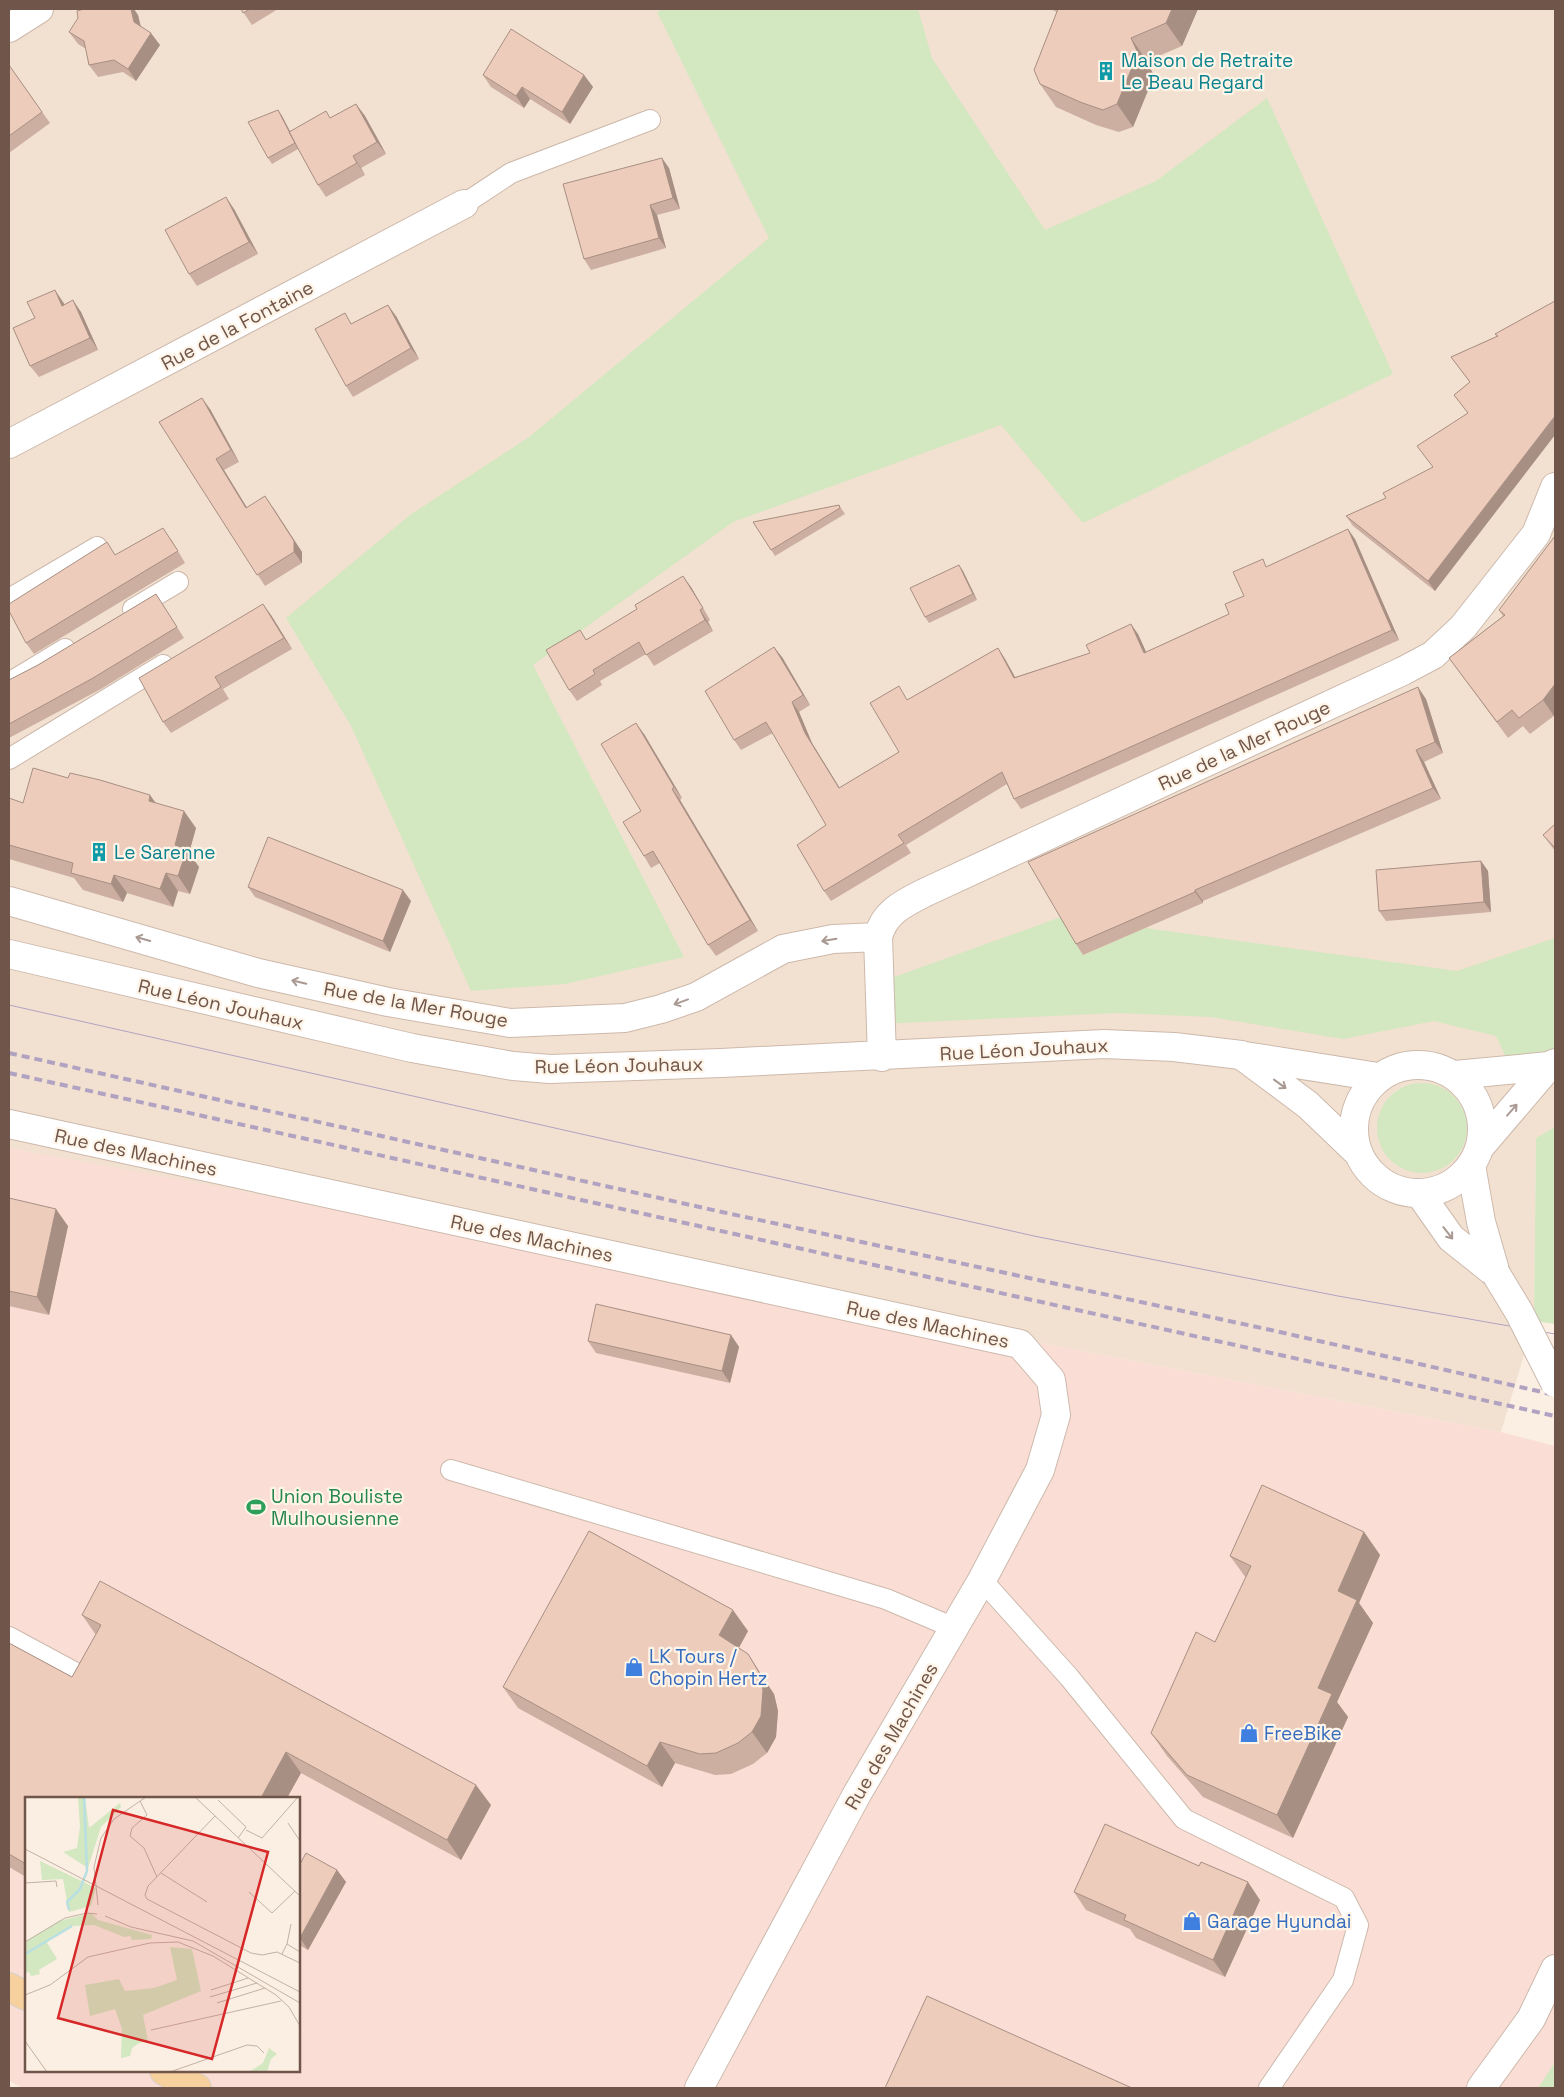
<svg xmlns="http://www.w3.org/2000/svg" width="1564" height="2097" font-family="'Space Grotesk',sans-serif">
	<rect width="100%" height="100%" fill="#faefe2"/>
	<path fill="#f2e1d0" d="M9,9h1546v1118l-19,11 -2,183 -33,111 -920,-178 -572,-105z"/>
	<path fill="#faded6" fill-rule="evenodd" d="M9,1148l572,106 920,178 54,14v642h-1532l-14,-7zM26,1798h273v273h-273z"/>
	<path fill="#d3e7c1" d="M664,9h254l14,49 113,172 111,-49 111,-83 126,276 -310,149 -82,-98 -268,97 -200,143 151,292 -119,27 -94,7 -120,-265 -65,-108 124,-103 119,-78 240,-199 -112,-226z
		M1061,917l23,38 61,-27 312,43 98,-33v125l-43,7 -16,-34 -62,-15 -91,18 -132,-22 -95,-4 -235,11 -1,-42z
		M1377 1128a45 45 0 1 1 90 0a45 45 0 1 1-90 0Z
		M1555,1127v197l-21,-3 2,-183z
		M1555,2062v26h-17z"/>
	<g fill="none" stroke-linecap="round" stroke-linejoin="round">
		<g stroke="#cdb9ac" stroke-width="22">
			<path id="service" d="M464,204l47,-31 139,-53
				M9,599l88,-52
				M133,609l45,-27
				M9,683l56,-34
				M9,759l154,-94
				M451,1470l435,129 66,28
				M982,1580l87,97 115,142 160,79 14,27 -15,55 -74,108
				M9,1637l65,35"/>
		</g>
		<g stroke="#cdb9ac" stroke-width="30">
			<path id="minor" d="M9,28l30,-19
				M9,444l455,-240
				M9,901l249,72 130,29 122,21 115,-5 36,-9 35,-12 87,-48 50,-10 45,-2
				M9,954l403,94 101,18 37,3 171,-6 383,-19 70,3 67,8
				M882,1057l-4,-120c6,-25 26,-34 48,-45l477,-221 30,-16 30,-28 73,-93 19,-47
				M9,1124l1011,220 31,36 5,35 -16,55 -58,110 -125,214 -158,294"/>
		</g>
		<g stroke="#cdb9ac" stroke-width="30">
			<path id="tertiary" d="M1241,1055l67,50 48,46
				M1245,1056l133,21
				M1354 1129a64 64 0 1 1 128 0a64 64 0 1 1-128 0Z
				M1455,1075l94,-9 6,-3
				M1480,1147l69,-81
				M1471,1165l10,57 15,52
				M1420,1194l31,44 45,36
				M1481,2088l50,-69 24,-50"/>
		</g>
		<g stroke="#d7cfcc" stroke-width="30">
			<path id="primary" d="M9,1987l17,9
				M164,2071l33,17"/>
		</g>
		<use href="#service" stroke="#fff" stroke-width="20"/>
		<use href="#minor" stroke="#fff" stroke-width="28"/>
		<use href="#tertiary" stroke="#fff" stroke-width="28"/>
		<use href="#primary" stroke="#f6d09d" stroke-width="28"/>
		<path stroke="#b1a2c2" stroke-width="1" d="M9,1005l1025,231 304,60 217,38"/>
		<path stroke="#b1a2c2" stroke-width="4" stroke-dasharray="8 5" stroke-linecap="butt" d="M9,1053l713,159 549,118 284,65
			M9,1073l1546,343"/>
		<g stroke="#cdb9ac" stroke-width="30" stroke-linecap="butt">
			<path id="tertiary-bridge" d="M1496,1274l23,38 36,71"/>
		</g>
		<use href="#tertiary-bridge" stroke="#fff" stroke-width="28"/>
	</g>
	<path fill="#cdafa1" d="M241,9h37l-26,16z
		M1050,9h148l-16,37 -35,15 7,15 -21,51 -14,5 -23,-7 -40,-18 -16,-23 17,-72z
		M138,15l3,11 19,19 -24,36 -13,-9 -25,5 -9,-12 -3,-16 -8,-5 -9,-12z
		M9,65l41,58 -41,30z
		M483,75h101l9,12 -23,37 -40,-25 -6,9 -33,-21z
		M356,104l9,12 21,38 -25,14 4,7 -39,22 -8,-12 -20,-36 -26,15 -4,-6 10,-48 4,6 8,15 41,-13z
		M669,168l11,41 -23,6 9,33 -75,22 -7,-11z
		M234,209l24,45 -61,32 -8,-12z
		M1555,301l-120,290 -82,-65 -7,-10 40,-18 46,-31 36,-54 -14,-18 16,-13 -19,-25 46,-21 -2,-2z
		M63,302l2,3 16,7 17,38 -59,27 -9,-11 5,-48z
		M396,316l23,43 -66,38 -7,-11 6,-62z
		M210,409l29,53 -15,8 23,38 26,-1 29,45v11l-37,23 -106,-164z
		M839,505l6,9 -70,42 -22,-34z
		M1555,536v179l-25,19 -7,-8 -15,12 -59,-80 54,-42 -4,-6z
		M171,539l14,24 -151,91 -8,-11 89,-88z
		M1355,539l44,101 -378,169 -7,-10 -7,-15 -101,61 5,8 -80,48 -7,-10 2,-66 -53,-92 -32,17 -7,-10 48,-83 28,48 -11,7 13,31 27,45 60,-36 9,-52 90,-52 7,11 10,18 75,-24 48,-19 8,18 83,-38 39,-48z
		M963,571l14,29 -48,23 -4,-6z
		M691,587l19,33 -2,2 5,9 -59,35 -8,-12 -46,27 2,4 -25,16 -8,-11 18,-51z
		M156,594l28,44 -83,51 -92,49v-58l29,-15z
		M271,615l21,34 -69,40 6,10 -58,34 -8,-11z
		M1426,699l17,54 -19,9 17,37 -238,102v2l-120,52 -7,-11z
		M644,734l38,64 -2,2 78,131 -42,25 -8,-11 -48,-82 -9,5 -7,-12 -3,-45z
		M68,778l88,25 40,25 -7,25 10,14 -9,27 -12,-3 -5,16 -46,-14 -4,9 -40,-12 -9,-12 -65,-19v-61l14,5z
		M1555,824v27l-12,-16z
		M1481,861l7,10 3,41 -105,9 -7,-10z
		M248,887l163,14 -21,51 -135,-55z
		M9,1198l59,28 -19,89 -40,-9z
		M731,1335l8,12 -9,36 -134,-30 -8,-12z
		M1364,1532l16,23 -21,48 14,20 -36,79 11,15 -55,121 -90,-41 -36,-41 -16,-23 64,-91 31,-64 -16,-22z
		M82,1615l409,190 -30,55 -160,-87 -14,25h-261v79l-17,-10v-224l63,34 24,-42z
		M748,1631l-9,17 9,6 14,22 12,18 4,17 -2,26 -9,16 -14,11 -22,10 -16,1 -40,-12 -13,24 -144,-79 -15,-21z
		M299,1866l38,4 9,12 -38,68 -9,-5z
		M1199,1866l61,34 -35,77 -89,-39 -6,-9 -44,-19 -12,-18z"/>
	<path fill="#a78f83" d="M131,9h3l4,6 4,19 -8,-12z
		M1172,9h26l-16,37 -16,-23z
		M151,33l9,12 -24,36 -8,-12z
		M1131,38l16,23 7,15 -21,51 -16,-23z
		M584,75l9,12 -23,37 -8,-12z
		M522,87l8,12 -6,9 -8,-12z
		M356,104l9,12 21,38 -9,-12z
		M278,110l4,6 17,33 -4,-6z
		M353,156l8,12 4,7 -8,-12z
		M662,158l7,10 11,41 -7,-11z
		M226,197l8,12 24,45 -9,-12z
		M650,205l7,10 9,33 -7,-10z
		M55,290l8,12 8,16 -9,-12z
		M73,300l8,12 17,38 -8,-12z
		M388,305l8,11 23,43 -8,-11z
		M202,398l8,11 29,53 -8,-12z
		M1555,416v19l-120,156 -7,-10z
		M216,459l8,11 30,49 -8,-11z
		M265,496l37,56v11l-8,-11z
		M1348,529l7,10 44,101 -7,-10z
		M959,565l4,6 14,29 -4,-6z
		M683,576l8,11 19,33 -7,-12z
		M263,604l8,11 21,34 -8,-11z
		M700,610l8,12 5,9 -8,-11z
		M1131,624l7,10 13,29 -7,-10z
		M774,647l8,10 28,48 -7,-10z
		M998,648l7,11 16,29 -7,-10z
		M1555,684v31l-1,1 -11,-16z
		M1418,687l8,12 17,54 -8,-11z
		M792,702l7,10 13,31 34,55 -7,-10 -34,-55z
		M636,723l8,11 38,64 -8,-11z
		M1416,750l8,12 17,37 -8,-11z
		M672,789l8,11 78,131 -8,-11z
		M150,795l13,18 -14,-12z
		M184,811l12,17 -7,25 10,14 -9,27 -12,-18 -3,-31z
		M1481,861l7,10 3,41 -7,-10z
		M166,873l12,18 -5,16 -13,-18z
		M114,875l13,18 -4,9 -12,-18z
		M403,890l8,11 -21,51 -7,-11z
		M1195,890l8,11v2l-8,-11z
		M56,1209l12,17 -19,89 -12,-18z
		M731,1335l8,12 -9,36 -8,-12z
		M1364,1532l16,23 -21,48 14,20 -36,79 11,15 -55,121 -16,-23 61,-224z
		M733,1610l15,21 -14,25 -15,-21z
		M748,1654l14,22 12,18 4,17 -2,26 -9,16 -15,-21z
		M660,1742l15,21 -13,24 -15,-21z
		M286,1752l15,21 -14,25h-26z
		M476,1785l15,20 -30,55 -14,-20z
		M337,1870l9,12 -38,68 -8,-12z
		M1248,1882l12,18 -35,77 -12,-17z"/>
	<path fill="#ecb" stroke="#a78f83" d="M84,9h47l3,13 17,11 -23,36 -14,-9 -25,5 -5,-24 -15,-9 9,-14 -1,-7z
		M241,9h9l-7,4z
		M1058,9h114l-6,14 -35,15 7,15 -21,51 -14,6 -23,-8 -40,-18 -6,-14z
		M511,29l73,46 -22,37 -40,-25 -6,9 -33,-21z
		M9,65l33,47 -33,24z
		M356,104l21,38 -24,14 4,7 -39,22 -29,-53 37,-21 4,7z
		M278,110l17,33 -27,15 -20,-36z
		M662,158l11,40 -23,7 9,33 -75,21 -21,-75z
		M226,197l23,45 -60,32 -24,-44z
		M55,290l7,16 11,-6 17,38 -60,28 -17,-38 22,-10 -8,-16z
		M1555,301v115l-127,165 -82,-65 40,-18 -3,-5 50,-26 -16,-21 51,-33 -14,-18 16,-13 -19,-25 47,-21 -3,-2z
		M388,305l23,43 -65,38 -31,-57 30,-16 6,11z
		M202,398l29,52 -15,9 30,49 19,-12 29,45v11l-37,23 -98,-153z
		M839,505l1,3 -69,42 -18,-28z
		M163,528l15,23 -152,92 -17,-32v-7l98,-62 8,13z
		M1348,529l44,101 -378,169 -12,-27 -104,63 6,8 -80,48 -27,-46 29,-20 -60,-103 -32,18 -29,-49 69,-44 29,48 -11,7 13,31 34,55 60,-36 -29,-49 29,-17 8,14 91,-52 16,30 76,-25 -4,-8 45,-21 13,29 85,-39 -4,-10 19,-8 -11,-24 30,-13 3,8z
		M1555,536v148l-12,16 -24,18 -7,-8 -15,12 -48,-64 56,-43 -6,-5z
		M959,565l14,29 -48,23 -15,-29z
		M683,576l20,32 -3,2 5,10 -59,35 -7,-13 -46,28 2,4 -26,16 -23,-40 34,-20 6,10 51,-31 -2,-4z
		M156,594l21,33 -84,51 -84,46v-44l29,-15z
		M263,604l21,34 -69,39 6,10 -58,35 -24,-44z
		M1418,687l17,55 -19,8 17,38 -238,102v2l-119,52 -48,-82z
		M636,723l38,64 -2,2 78,131 -42,25 -55,-94 -9,5 -21,-34 18,-11 -40,-67z
		M33,768l35,10 2,-5 30,7 50,15 -1,6 35,10 -9,34 12,4 -9,27 -12,-3 -6,16 -46,-14 -3,9 -40,-11 2,-10 -64,-18v-47l14,5z
		M1555,824v24l-12,-13z
		M268,837l135,53 -20,51 -135,-54z
		M1481,861l3,41 -105,9 -3,-41z
		M9,1198l47,11 -19,88 -28,-6z
		M596,1304l135,31 -9,36 -134,-30z
		M1262,1485l102,47 -26,59 19,9 -39,88 14,6 -55,121 -90,-40 -36,-42 45,-101 19,10 36,-76 -21,-10z
		M589,1531l144,79 -14,25 29,19 11,18 4,18 -2,26 -9,16 -14,11 -22,10 -16,1 -40,-12 -13,24 -144,-79z
		M100,1581l376,204 -29,55 -161,-88 -25,46h-235v66l-17,-10v-211l63,34 29,-52 -19,-10z
		M1105,1824l94,42 2,-4 47,20 -35,78 -89,-40 2,-5 -52,-23z
		M306,1853l31,17 -37,68 -1,-1v-71z
		M927,1996l205,92h-247z"/>
	<defs><path id="oneway-shaft" d="M-6 0H5M1.5-3L5.5 0L1.5 3" fill="none" stroke-width="1.6" stroke-linecap="round" stroke-linejoin="round" transform="scale(1.25)"/></defs>
	<g stroke="#a99992">
		<use href="#oneway-shaft" transform="translate(143 939) rotate(-164)"/>
		<use href="#oneway-shaft" transform="translate(829 940) rotate(171)"/>
		<use href="#oneway-shaft" transform="translate(299 982) rotate(-167)"/>
		<use href="#oneway-shaft" transform="translate(681 1002) rotate(160)"/>
		<use href="#oneway-shaft" transform="translate(1280 1084) rotate(36)"/>
		<use href="#oneway-shaft" transform="translate(1512 1110) rotate(-49)"/>
		<use href="#oneway-shaft" transform="translate(1448 1233) rotate(52)"/>
	</g>
	<defs>
		<g id="building-bare" transform="scale(1.5)"><path d="M-4-6H4V6H1V3H-1V6H-4ZM-2.5-4.3h1.7v1.8h-1.7ZM.8-4.3h1.7v1.8H.8ZM-2.5-1h1.7V.8h-1.7ZM.8-1h1.7V.8H.8Z" fill="#0f9aa8" stroke="#fef4e7" stroke-width="2.5" paint-order="stroke"/></g>
		<g id="stadium-bare" transform="scale(1.5)"><path d="M0-5a6.5 5 0 1 0 0 10a6.5 5 0 1 0 0-10ZM-3.5-1.8h7v3.6h-7Z" fill="#2e9e5b" stroke="#fef4e7" stroke-width="2.5" paint-order="stroke"/></g>
		<g id="shop-bare" transform="scale(1.5)"><path d="M-5-2.5h2.3a2.7 3.5 0 0 1 5.4 0H5L5.5 6h-11ZM-1.5-2.5h3a1.5 2.3 0 0 0-3 0Z" fill="#3f7fe0" stroke="#fef4e7" stroke-width="2.5" paint-order="stroke"/></g>
	</defs>
	<g fill-rule="evenodd">
		<use href="#building-bare" x="1106" y="71"/>
		<use href="#building-bare" x="99" y="852"/>
		<use href="#stadium-bare" x="256" y="1507"/>
		<use href="#shop-bare" x="634" y="1667"/>
		<use href="#shop-bare" x="1249" y="1733"/>
		<use href="#shop-bare" x="1192" y="1921"/>
	</g>
	<g text-anchor="middle" stroke-width="4.5" stroke-linejoin="round" paint-order="stroke">
		<g font-size="19" fill="#0d838f" stroke="#fef4e7" text-anchor="start">
			<text x="1121" y="67">Maison de Retraite<tspan x="1121" dy="22">Le Beau Regard</tspan></text>
			<text x="114" y="859">Le Sarenne</text>
		</g>
		<g font-size="19" fill="#70554a" stroke="#fef4e7">
			<text transform="translate(237 325) rotate(-28)" y="7">Rue de la Fontaine</text>
			<text transform="translate(1244 745) rotate(-25)" y="7">Rue de la Mer Rouge</text>
			<text transform="translate(221 1004) rotate(13)" y="7">Rue Léon Jouhaux</text>
			<text transform="translate(416 1004) rotate(10)" y="7">Rue de la Mer Rouge</text>
			<text transform="translate(1024 1049) rotate(-3)" y="7">Rue Léon Jouhaux</text>
			<text transform="translate(619 1065) rotate(-1)" y="7">Rue Léon Jouhaux</text>
			<text transform="translate(136 1152) rotate(12)" y="7">Rue des Machines</text>
			<text transform="translate(532 1238) rotate(12)" y="7">Rue des Machines</text>
			<text transform="translate(928 1324) rotate(12)" y="7">Rue des Machines</text>
			<text transform="translate(891 1736) rotate(-60)" y="7">Rue des Machines</text>
		</g>
		<g font-size="19" fill="#27864d" stroke="#fef4e7" text-anchor="start">
			<text x="271" y="1503">Union Bouliste<tspan x="271" dy="22">Mulhousienne</tspan></text>
		</g>
		<g font-size="19" fill="#366cbe" stroke="#fef4e7" text-anchor="start">
			<text x="649" y="1663">LK Tours /<tspan x="649" dy="22">Chopin Hertz</tspan></text>
			<text x="1264" y="1740">FreeBike</text>
			<text x="1207" y="1928">Garage Hyundai</text>
		</g>
	</g>
	<g transform="translate(25 1797)">
		<rect width="275" height="275" fill="#faefe2"/>
		<path d="M53,0h7l4,31 31,-25 1,4 -20,20 -13,41 -25,-16 14,-4 3,-21zM15,64l56,27 -5,18 -22,6 -6,-33 -21,1zM66,116l7,7 54,15 -1,4 -19,1 -2,-4 -6,1 -30,-12 -22,1 -26,15 11,18 -18,11 1,4 -9,2 -2,-4 -4,1v-31l34,-21zM145,150l22,2 9,42 -58,24 5,26 -9,2 -7,5 -2,8 -9,2 1,-29 -7,-20 -25,7 -5,-31 34,-6 6,12 29,-3 23,-8zM244,251l8,6 -6,5 -4,13h-18l14,-9z" fill="#d3e7c1"/>
		<path fill="none" stroke="#b8dfe2" stroke-width="2.5" d="M44,113l-2,-8 13,-13 7,-18 -3,-74M0,157l47,-28"/>
		<path fill="none" stroke="#c3b1a5" stroke-width="1" d="M170,0l105,99M193,3l28,27 -8,11M115,4l7,14 -15,13 -2,8 14,12 13,29M190,19l-67,70 -3,9 2,4 104,54 11,2 15,-3 23,11M263,26l12,18M221,33l16,8 36,-41M0,52l275,143M136,76l46,29M0,86l31,-2 1,6M224,95l23,21 23,-22M73,108l-4,-38 7,-29 13,-19 32,-22M80,119l26,11 62,14 107,62M0,145l40,-24 22,-5 10,1M262,147l4,-20M257,157l5,-10 13,8M186,193l37,-12M0,198l25,-10 38,-28 62,-14 28,-1 35,14 63,39 13,12 11,19M185,200l47,-14M192,206l48,-15M126,233l130,-29M0,244l22,31M145,275l77,-27 10,1 7,7"/>
		<path fill="#d62828" fill-opacity="0.15" stroke="#d62828" stroke-width="2.5" d="M88,13l155,42 -56,207 -154,-41z"/>
		<rect width="275" height="275" fill="none" stroke="#70554a" stroke-width="2.5"/>
	</g>
	<rect width="1564" height="2097" fill="none" stroke="#70554a" stroke-width="20"/>
</svg>
